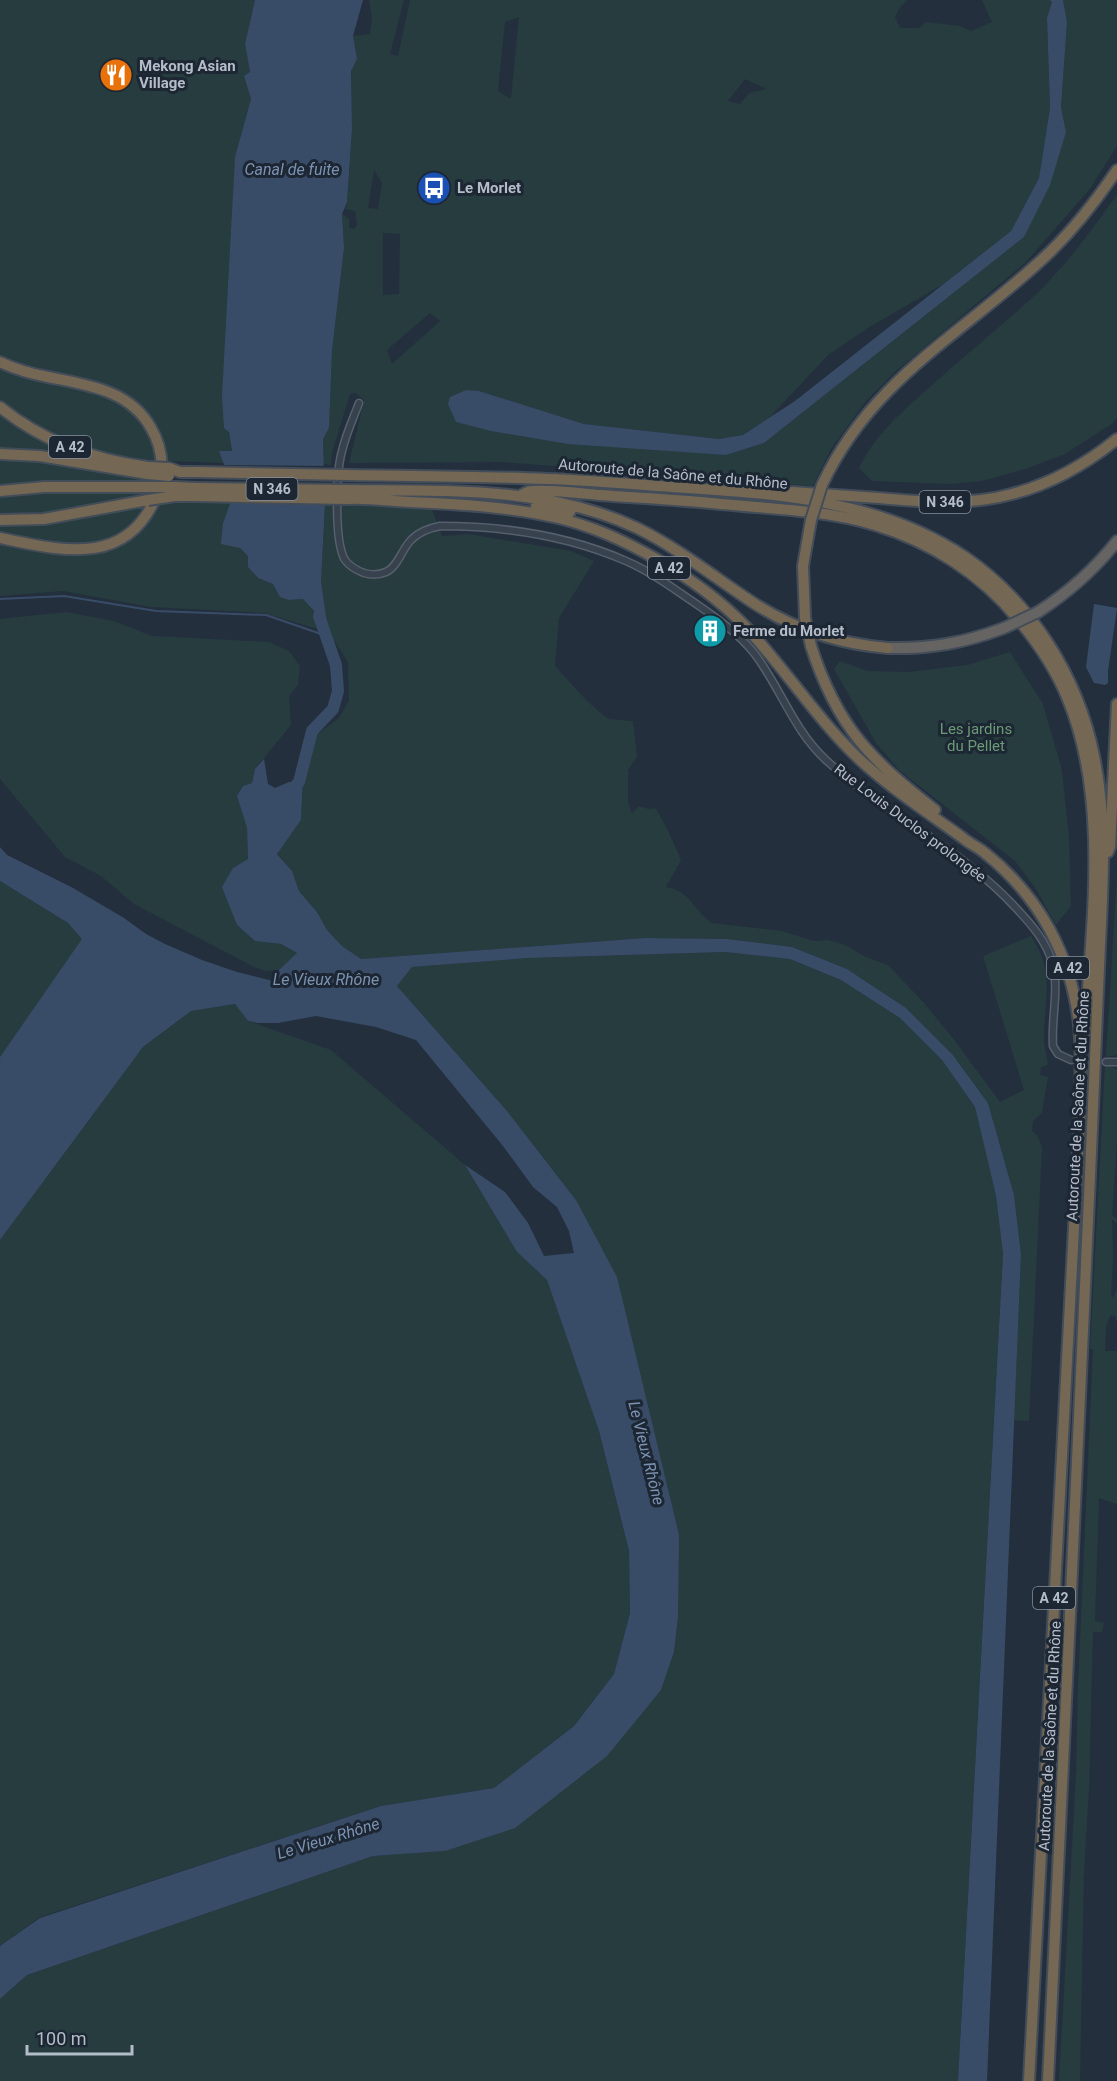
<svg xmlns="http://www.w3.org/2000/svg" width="1117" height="2081" font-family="Roboto,sans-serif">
	<rect width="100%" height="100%" fill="#242f3e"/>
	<path fill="#263c3f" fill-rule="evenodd" d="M0,0h255l-10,44 5,28 -6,4 7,23 -16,59 -4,86 -2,188 3,19h-12l3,12 -54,-2 -4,41h66l-8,21 7,21 10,4 8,8v11l10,11 15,6 16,16 14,-1 11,12 7,19 -57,-17 -113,-6 -88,-16 -63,5z
		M369,0h35l-14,54 8,2 12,-56h497l-8,9 -4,8 5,11h19l7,-6 34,4 11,5 21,-9 -10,-22h68l2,2 -5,16 3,90 -11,70 -28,53 -66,52 -77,45 -40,27 -59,63 -26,17 -24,4 -135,-15 -105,-33 -13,-1 -16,7 276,58 38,-12 260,-206 42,-105 -5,-25 6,-85 -4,-22h54v146l-28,44 -64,73 -129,108 -31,31 -34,47 -18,37 -311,-24 -153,1 15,-63 -8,-7 -6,1 -18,59 -1,12 -7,-1 -1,-25 6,-11 3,-77 12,-103 -2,-34 7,5v9l5,1 3,-4 -2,-14 -10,-2 2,-7 5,-73 -1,-59 6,-11 -4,-23 17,-2 2,-17zM519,17l-8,81v1l-13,-8 7,-69zM745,79l22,10 -18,4 -9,11 -12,-3zM374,170l8,13 -4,26 -10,-1zM383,233l17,1 -1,60 -16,1zM430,313l10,8 -48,43 -5,-14z
		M1117,195v223l-4,5 -48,31 -40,15 -43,12 -30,3 -80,-3 -13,-13c15,-31 39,-53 64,-75 33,-30 67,-58 100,-87 37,-32 65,-71 94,-111z
		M325,504l47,1 60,5 10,26 26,-2 103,17 23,10 -35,57 -4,48 31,34 22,19 25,2 4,36 -9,13v32l4,11 7,-7 10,3 6,-1c7,9 22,41 26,52l-15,27c25,4 27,23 46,36l70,8 32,10 14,-1 17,5 21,12 22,8 37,39 27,33 48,65 24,-12 -41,-134 48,-20c26,40 12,63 13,106 1,8 3,16 4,23l-7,2 -1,8 8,2 -6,36 -9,8 -1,10 5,4 5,12 -13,274 -15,-1 7,-166 -7,-59 -26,-92 -36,-49 -46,-46 -59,-39 -55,-22 -65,-8 -82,-1 -284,21 -19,-13 -15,-16 -10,-18 -18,-21 -7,-20 -15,-18 24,-33 2,-45 13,-40 23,-17 10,-18 -1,-38 -20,-31 -7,-50z
		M66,612l48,9 38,15 117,6 20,9 11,15 -2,19 -9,11 2,29 -36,44 -3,14 -9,3 -6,10 10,32 1,31 -15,9 4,57 18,16 26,3 17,10 -19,16 -14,1 -11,-4 -120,-63 -33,-28 -36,-19 -65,-78v-160z
		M1010,652l33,52 19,66 7,69 2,67 -15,19 -20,-36 -21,-28 -115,-90 -24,-28 -42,-74 6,-8 27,10 42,1 58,-7z
		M1117,875v180l-11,2z
		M0,881l68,42 15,16 -83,118z
		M725,952l65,7 51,21 59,38 42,42 33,47 21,89 7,58 -45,827h-958v-82l27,-24 346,-119 72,-5 216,-161 13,-38 4,-35 -102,-417 -69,-89 -110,-125 15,-19 116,-9z
		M236,1004l12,17 83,29 134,115 52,87 30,28 52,151 30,120 1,62 -16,61 -40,52 -80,62 -113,18 -341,111 -40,29v-706l143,-193 48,-36z
		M1105,1065l6,1 6,4v71l-5,74 5,4v4l-5,-3 1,39 -2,34 2,5 4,-10v34l-2,-6 -5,-1 -4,12 -1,24h12v153l-18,-6 -4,123 9,2 -2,9h-9l-4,157 -5,82 -4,210h-21l17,-306 2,-89 15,-337h-3z"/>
	<path fill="#394c67" d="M255,0h108l-10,36 4,23 -6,12 1,58 -5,73 -5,12 2,34 -12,103 -3,77 -6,11 2,65 -4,77 7,50 -7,-1 -7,-19 -11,-12 -14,1 -9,-3 -7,-13 -15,-6 -10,-11v-11l-8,-8 -19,-4 2,-21 8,-22 -4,-28 -8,-22h13l-3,-19 -5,-4 -2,-32 13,-239 16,-58 -7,-23 6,-4 -5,-28z
		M1050,0h13l4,22 -6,85 5,25 -16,53 -26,52 -260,206 -38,12 -158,-11 -77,-13 -35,-9 -8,-18 2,-7 16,-7 13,1 105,33 135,15 24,-4 52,-34 216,-170 28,-53 11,-70 -3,-90 5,-16z
		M1094,604l23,4 -9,63v12l-3,2 -11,-2 -8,-16z
		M264,759l4,25 7,4 14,-6h10l4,-7 -2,45 -24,34 15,17 7,20 18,21 10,18 15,16 19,13 284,-21 82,1 65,8 55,22 59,39 46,46 36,49 26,92 7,59 -34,827h-29l45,-827 -7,-58 -21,-89 -33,-47 -42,-42 -59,-38 -51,-21 -65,-7 -197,6 -116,9 -15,19 110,125 69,89 41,77 62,258 -1,82 -4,35 -13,38 -54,66 -92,72 -70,23 -72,5 -346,119 -27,24v-53l40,-28 341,-112 113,-18 80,-62 40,-52 16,-61 -1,-62 -30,-120 -52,-151 -30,-28 -52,-87 40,27 23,31 16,33 30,-3 -5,-22 -12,-24 -24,-20 -30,-41 -87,-106 -40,-13 -60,-11 -38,7h-20l-10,-2 -13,-17 -44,7 -48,36 -143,193v-183l82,-118 -14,-16 -68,-42v-34l7,8 66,33 51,30 22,16 19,10 37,16 35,12 40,10 2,-12 18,-17 -16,-9 -26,-3 -18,-16 -15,-38 11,-19 15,-9 -1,-31 -10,-32 6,-10 9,-3 3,-14z"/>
	<path fill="#242f3e" d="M221,465l106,1 1,36 -103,-16z"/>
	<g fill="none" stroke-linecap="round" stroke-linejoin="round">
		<path stroke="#394c67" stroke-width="2" d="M0,599l64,-3 92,15 110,4 58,20"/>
		<path stroke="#394c67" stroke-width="12" d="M289,793l10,-11 13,-51 21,-22 5,-18 -2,-26 -17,-49"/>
		<g stroke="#565f6c" stroke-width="9">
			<path id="minor" d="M359,403c-6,16 -13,31 -17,48 -6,21 -8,91 3,109 5,7 11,10 19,13 7,2 15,2 22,-1 12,-5 16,-24 26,-33 7,-7 18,-11 28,-13 62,0 129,10 186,35 24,10 45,26 66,40 22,15 45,31 62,52 27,35 39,77 73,108 60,54 135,88 189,147 16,17 31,34 37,57 6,26 -2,55 0,81l5,8 13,6
				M1106,1062h11"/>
		</g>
		<g stroke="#434c59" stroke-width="14">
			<path id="trunk" d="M1038,612c31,-20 56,-42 79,-71
				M888,648c42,1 76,-5 116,-20"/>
		</g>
		<g stroke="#434c59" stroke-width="14">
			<path id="motorway" d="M0,362c15,7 32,12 48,15 39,8 82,13 103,51 9,15 12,32 10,49
				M0,407c42,34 95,53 148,60
				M0,454l40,2 108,18
				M169,468l11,4h16
				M348,475c66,1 132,1 199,4 36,1 73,4 110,7 105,7 217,10 308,71 67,46 113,120 129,199 13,62 9,125 6,188 -3,84 -7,169 -11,254 -14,294 -26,589 -41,883
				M822,485c48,-103 135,-148 215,-221 31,-27 57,-60 80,-94
				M176,487l20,1
				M347,490c97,1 201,-4 290,38 41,20 77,49 115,74 41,27 87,42 136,46
				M0,491l44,-4h103
				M792,492c29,2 58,4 87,6 44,4 90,8 133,-4 39,-10 74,-30 105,-55
				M175,496h20
				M519,496c5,-2 8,-5 13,-5 22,-1 46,2 68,4 40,3 81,5 121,9 51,5 105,6 154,21 56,17 106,49 143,94 20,24 37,49 49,78 43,102 24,229 18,336
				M347,499c21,-1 42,2 63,3 49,2 100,5 148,16 63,15 141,61 186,107 40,42 72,93 114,133 32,30 69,54 105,80 7,6 15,9 22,15 54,43 86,102 94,171 3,30 1,61 1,90l-51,967
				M536,506l34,6
				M0,520l44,-1 104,-19
				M0,538c63,13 129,30 158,-46
				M805,618l-2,-52 8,-46
				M811,646c26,81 59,113 124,164
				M1108,852l2,-5 7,-143"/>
		</g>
		<use href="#minor" stroke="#38414e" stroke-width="6"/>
		<use href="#trunk" stroke="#656462" stroke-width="10"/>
		<use href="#motorway" stroke="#746855" stroke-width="10"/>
		<g stroke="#434c59" stroke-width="14" stroke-linecap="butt">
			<path id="trunk-bridge" d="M1004,628l34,-16"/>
		</g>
		<g stroke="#434c59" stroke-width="14" stroke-linecap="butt">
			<path id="motorway-bridge" d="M148,467l21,1
				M196,472l152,3
				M148,474l21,2
				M147,487h29
				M196,488l151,2
				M195,496l152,3
				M148,500l27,-4
				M811,520l11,-35
				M805,618l6,28"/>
		</g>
		<use href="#trunk-bridge" stroke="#656462" stroke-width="10"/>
		<use href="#motorway-bridge" stroke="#746855" stroke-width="10"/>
	</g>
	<defs>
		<g id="restaurant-disc" transform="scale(1.725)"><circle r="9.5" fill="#e8710a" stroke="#1d2633"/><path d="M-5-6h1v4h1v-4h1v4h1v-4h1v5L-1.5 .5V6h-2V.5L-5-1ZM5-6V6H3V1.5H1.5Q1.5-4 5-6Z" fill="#fff"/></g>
		<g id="bus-disc" transform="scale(1.725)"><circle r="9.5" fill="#1a4fb4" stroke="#1d2633"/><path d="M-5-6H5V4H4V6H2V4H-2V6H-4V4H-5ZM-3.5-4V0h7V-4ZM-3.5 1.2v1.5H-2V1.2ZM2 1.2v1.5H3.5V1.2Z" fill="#fff"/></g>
		<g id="building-disc" transform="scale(1.725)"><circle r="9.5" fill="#0f9aa8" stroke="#1d2633"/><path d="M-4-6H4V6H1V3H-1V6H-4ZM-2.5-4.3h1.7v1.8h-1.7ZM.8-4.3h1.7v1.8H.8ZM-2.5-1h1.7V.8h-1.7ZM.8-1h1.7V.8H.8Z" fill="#fff"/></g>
	</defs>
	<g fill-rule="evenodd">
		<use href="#restaurant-disc" x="116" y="75"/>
		<use href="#bus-disc" x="434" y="188"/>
		<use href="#building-disc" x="710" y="631"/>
	</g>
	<g text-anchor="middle" stroke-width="6" stroke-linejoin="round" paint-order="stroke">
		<g fill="#1d2633" stroke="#878f9c" stroke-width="1.5">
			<rect x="49" y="436" width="42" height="22" rx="4.5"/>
			<rect x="246.5" y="478" width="51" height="22" rx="4.5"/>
			<rect x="919.5" y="491" width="51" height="22" rx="4.5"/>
			<rect x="648" y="557" width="42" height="22" rx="4.5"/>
			<rect x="1047" y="957" width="42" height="22" rx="4.5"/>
			<rect x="1033" y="1587" width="42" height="22" rx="4.5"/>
		</g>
		<g font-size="14" font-weight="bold" fill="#b4bcc9">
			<text x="70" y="452">A 42</text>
			<text x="272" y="494">N 346</text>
			<text x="945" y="507">N 346</text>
			<text x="669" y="573">A 42</text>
			<text x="1068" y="973">A 42</text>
			<text x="1054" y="1603">A 42</text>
		</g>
		<g font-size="15" font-weight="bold" fill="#b4bcc9" stroke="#1d2633" text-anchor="start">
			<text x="139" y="71">Mekong Asian<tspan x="139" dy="17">Village</tspan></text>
			<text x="457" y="193">Le Morlet</text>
			<text x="733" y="636">Ferme du Morlet</text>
		</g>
		<g font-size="15" fill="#b4bcc9" stroke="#1d2633">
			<text transform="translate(673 474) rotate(5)" y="5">Autoroute de la Saône et du Rhône</text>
			<text transform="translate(910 823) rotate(37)" y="5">Rue Louis Duclos prolongée</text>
			<text transform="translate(1078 1106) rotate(-87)" y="5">Autoroute de la Saône et du Rhône</text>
			<text transform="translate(1050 1736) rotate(-87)" y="5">Autoroute de la Saône et du Rhône</text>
		</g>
		<g font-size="15" fill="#6b9a76" stroke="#1d2633">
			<text x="976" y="734">Les jardins<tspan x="976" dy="17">du Pellet</tspan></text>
		</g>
		<g font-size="16" font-style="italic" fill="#7c92b1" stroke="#1d2633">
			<text x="292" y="175">Canal de fuite</text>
			<text x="326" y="985">Le Vieux Rhône</text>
			<text transform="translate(647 1453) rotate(76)" y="6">Le Vieux Rhône</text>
			<text transform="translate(328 1838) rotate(-17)" y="6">Le Vieux Rhône</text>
		</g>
	</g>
	<path d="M27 2045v9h105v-9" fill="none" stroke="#b4bcc9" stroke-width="3"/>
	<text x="36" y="2045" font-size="18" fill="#b4bcc9" stroke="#1d2633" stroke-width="4.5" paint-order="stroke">100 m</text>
</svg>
